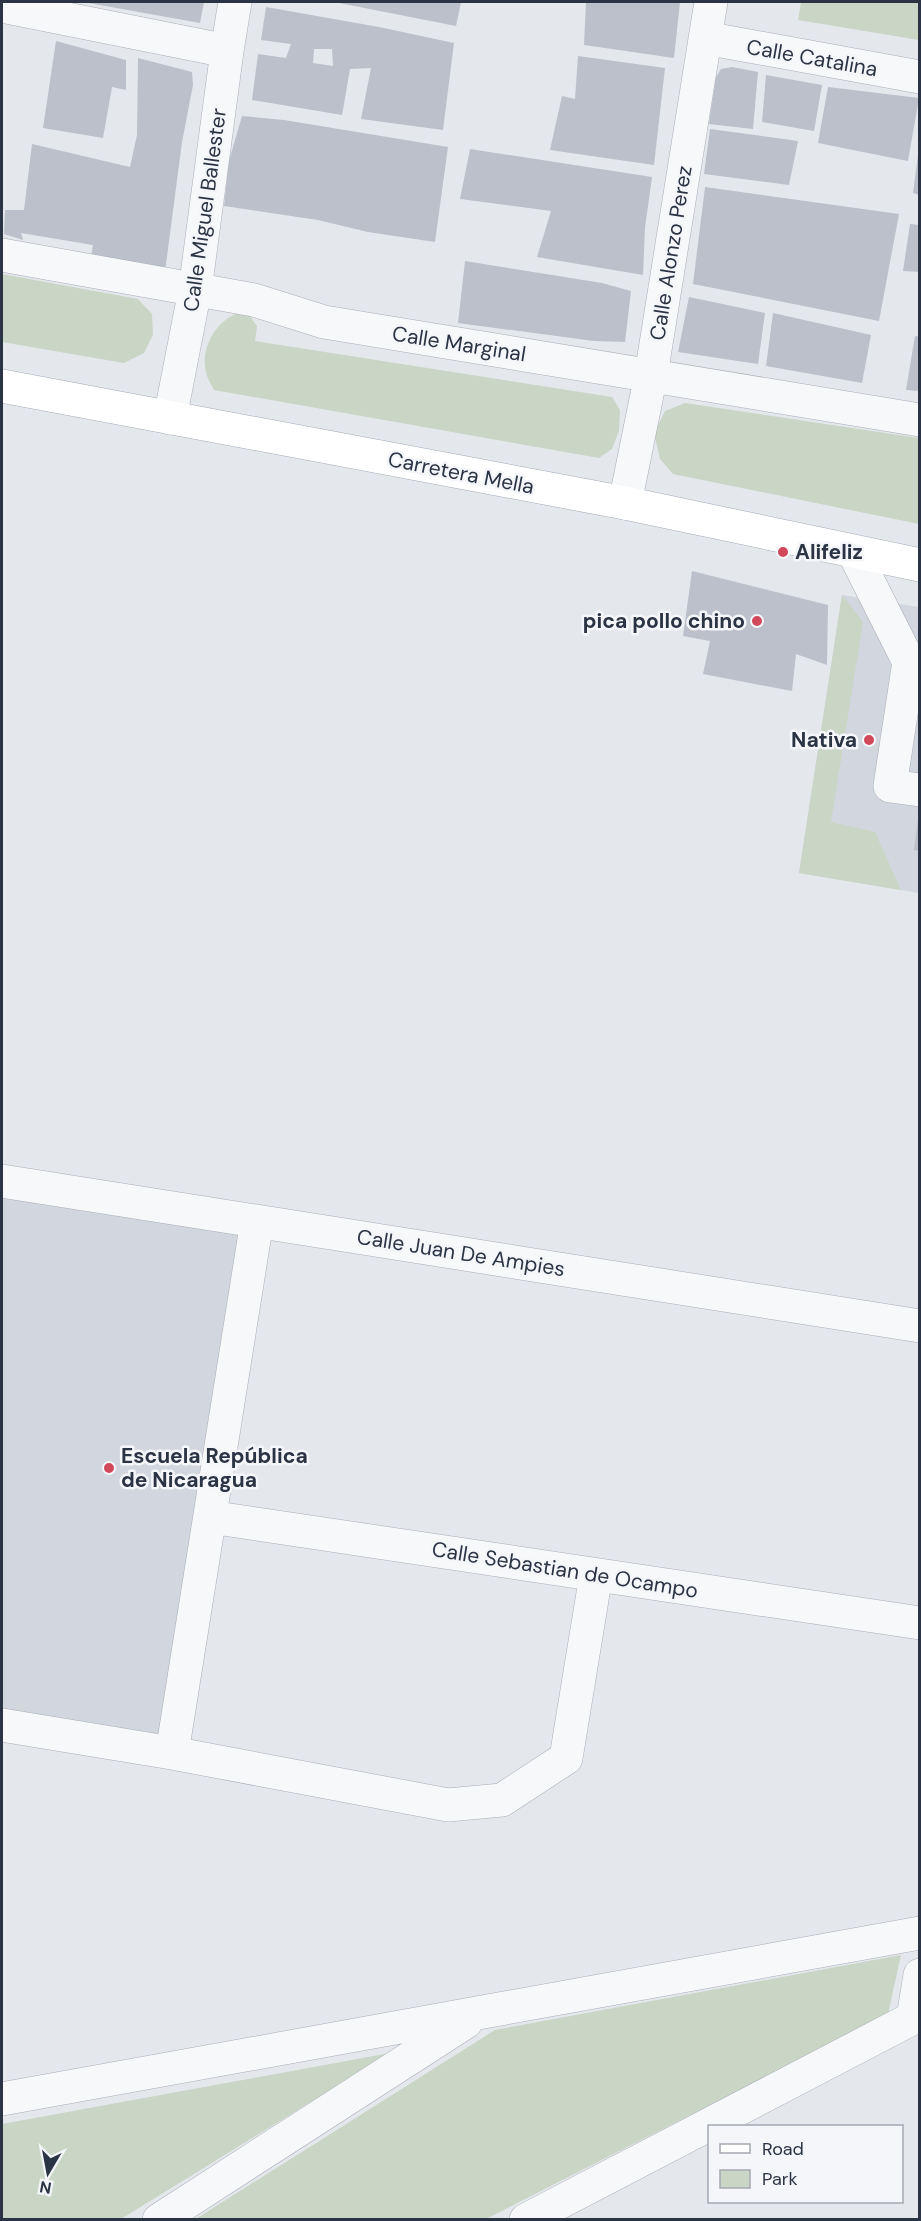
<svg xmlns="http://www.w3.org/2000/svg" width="921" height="2221" font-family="'DM Sans',sans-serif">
	<rect width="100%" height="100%" fill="#e4e7ec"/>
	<path fill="#d2d6de" d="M842,595l77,12v286l-120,-20z
		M2,1181l255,40 -83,516 -172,-21z"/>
	<path fill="#c9d6c5" d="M801,2h118v38l-121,-20z
		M2,274l136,25 14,15 1,21 -9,18 -20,10 -122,-21z
		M238,313l11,2 8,11 -2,15 357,56 8,13 -1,21 -7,18 -13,9 -385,-68c-3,-6 -7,-12 -8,-18 -6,-24 10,-51 32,-59z
		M685,403l234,35v86l-246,-50 -13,-15 -6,-25 11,-23z
		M842,595l21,27 -32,200 44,10 26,58 -102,-17z
		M901,1955l-13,59 -402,205 -292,1 301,-190z
		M390,2053l-269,166 -119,1v-96z"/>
	<path fill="#bbc0ca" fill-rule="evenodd" d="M83,2h121l-4,21z
		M334,2h127l-5,24z
		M586,2h94l-6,56 -90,-13z
		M266,7l113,20 75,16 -11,87 -82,-11 10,-51 -21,1 -8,46 -90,-15 6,-46 28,4 5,-14 -30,-4zM314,49h18l1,17 -20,-3z
		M56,41l70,19v30l-14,-3 -9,51 -60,-10z
		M578,56l87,12 -11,97 -104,-15 12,-54 13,3z
		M138,58l54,14 1,13 -11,57 -17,130 -75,-10 3,-17 -72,-12 2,7 -19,-6 1,-24h19l8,-66 98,23 7,-32z
		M732,67l26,5 -5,57 -44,-5 7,-47 5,-8z
		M766,75l56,10 -8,46 -52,-9z
		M828,87l91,11 -11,63 -90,-18z
		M242,116l42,4 164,27 -13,95 -67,-10 -50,-12 -94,-14 5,-45z
		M710,129l88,12 -9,44 -85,-11z
		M470,149l182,28 -7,51 -2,47 -106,-18 14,-46 -91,-12z
		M918,155h2v40l-7,-2z
		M705,187l194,27 -20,107 -186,-37z
		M910,224l10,1v47l-17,-1z
		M465,261l137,22 29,8 -6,51 -31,-1 -136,-18z
		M689,297l76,16 -7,51 -80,-12z
		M773,313l98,22 -9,48 -96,-17z
		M915,336l5,1v54l-14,-1z
		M692,571l136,34 -1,60 -31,-11 -4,37 -89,-17 7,-33 -27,-5z
		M918,820h2v31l-6,-1z"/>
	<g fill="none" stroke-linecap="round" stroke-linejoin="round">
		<g stroke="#a9aeb7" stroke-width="34">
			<path id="minor" d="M2,6l225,45
				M705,38l215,39
				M2,255l252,45 70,22 596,98
				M170,418l25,-128 32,-239 8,-49
				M625,503l26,-128 60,-373
				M854,553l55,109 11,2
				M909,662l-19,124 30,4
				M2,1181l918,145
				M210,1517l710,106
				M2,1725l170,28 276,52 54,-5 64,-42 30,-183
				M172,1753l85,-532
				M913,2018l7,-43
				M2,2099l918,-166
				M159,2220l307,-198
				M526,2220l387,-202 7,-1"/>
		</g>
		<g stroke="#a3abb8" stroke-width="34">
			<path id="major" d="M2,386l623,117 295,62"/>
		</g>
		<use href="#minor" stroke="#f7f8fa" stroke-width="33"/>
		<use href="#major" stroke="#fff" stroke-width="33"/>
	</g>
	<g fill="#d1495b" stroke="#f4f6f9" stroke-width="2">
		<circle cx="783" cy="552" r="6"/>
		<circle cx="757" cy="621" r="6"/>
		<circle cx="869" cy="740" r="6"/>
		<circle cx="109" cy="1468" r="6"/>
	</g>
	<g text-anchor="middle" stroke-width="5" stroke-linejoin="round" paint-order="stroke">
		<g font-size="21" fill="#2b3445" stroke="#f4f6f9">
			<text transform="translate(812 58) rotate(10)" y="7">Calle Catalina</text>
			<text transform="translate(205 210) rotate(-82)" y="7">Calle Miguel Ballester</text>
			<text transform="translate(671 253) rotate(-81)" y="7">Calle Alonzo Perez</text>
			<text transform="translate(459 344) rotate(9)" y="7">Calle Marginal</text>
			<text transform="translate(461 473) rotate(11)" y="7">Carretera Mella</text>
			<text transform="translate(461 1253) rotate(9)" y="7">Calle Juan De Ampies</text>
			<text transform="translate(565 1570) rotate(9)" y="7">Calle Sebastian de Ocampo</text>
		</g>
		<g font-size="21" font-weight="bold" fill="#2b3445" stroke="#f4f6f9" text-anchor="start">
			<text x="795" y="559">Alifeliz</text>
			<text x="745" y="628" text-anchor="end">pica pollo chino</text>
			<text x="857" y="747" text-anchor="end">Nativa</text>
			<text x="121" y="1463">Escuela República<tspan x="121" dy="24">de Nicaragua</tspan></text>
		</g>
	</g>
	<rect width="921" height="2221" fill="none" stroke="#2b3445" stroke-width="6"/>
	<rect x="708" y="2125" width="195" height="78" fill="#f4f6f9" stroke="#a4a8b1" stroke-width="1.5"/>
	<rect x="720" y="2144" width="30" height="9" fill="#ffffff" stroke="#a4a8b1" stroke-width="1.5"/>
	<text x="762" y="2155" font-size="18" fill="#2b3445">Road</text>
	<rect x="720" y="2170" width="30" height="18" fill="#c9d6c5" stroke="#a4a8b1" stroke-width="1.5"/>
	<text x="762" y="2185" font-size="18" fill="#2b3445">Park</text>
	<g transform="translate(48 2173) rotate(190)" stroke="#f4f6f9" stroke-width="4.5" paint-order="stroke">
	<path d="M0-4.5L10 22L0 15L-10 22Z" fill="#2b3445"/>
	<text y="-9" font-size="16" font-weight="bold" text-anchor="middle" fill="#2b3445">N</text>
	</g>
</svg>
